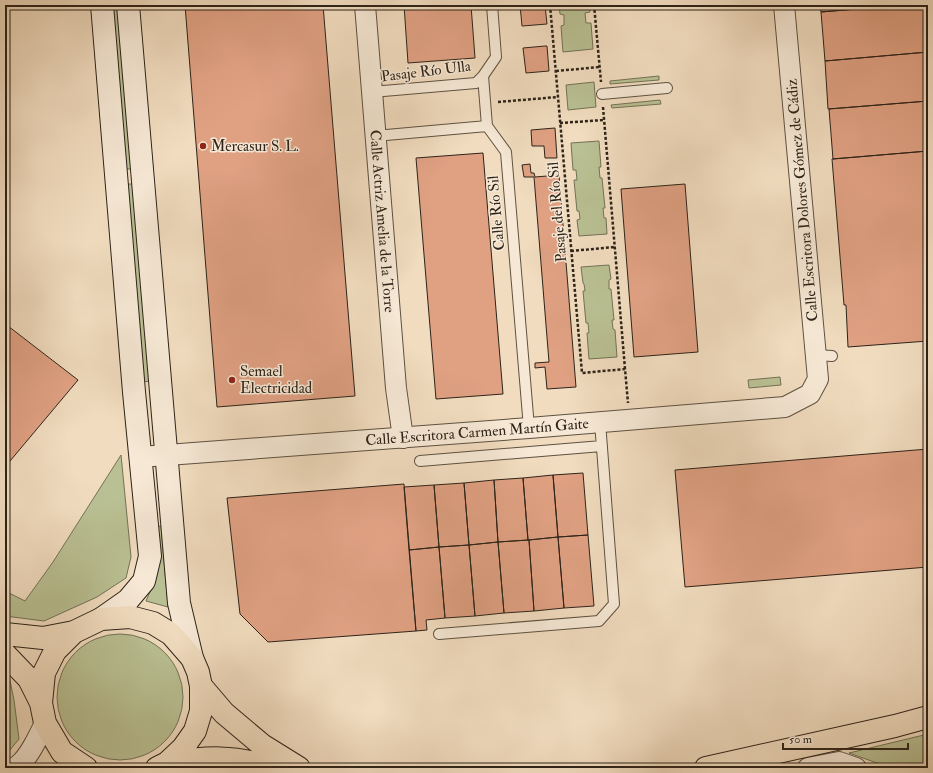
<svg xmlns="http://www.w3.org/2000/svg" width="933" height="773" font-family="'IM FELL Double Pica',serif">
	<rect width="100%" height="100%" fill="#f1dcbf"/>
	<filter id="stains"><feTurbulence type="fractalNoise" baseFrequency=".005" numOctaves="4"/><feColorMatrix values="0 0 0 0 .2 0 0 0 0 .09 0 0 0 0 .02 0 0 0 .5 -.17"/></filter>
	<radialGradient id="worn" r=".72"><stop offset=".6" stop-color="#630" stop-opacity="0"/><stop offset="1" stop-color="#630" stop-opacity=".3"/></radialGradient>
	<path fill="#b9c093" stroke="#737256" d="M112,5h6l14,164h-6z
		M559,5h30l1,7 -5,1 1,10h5l2,26 -30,3 -2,-26 3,-1v-10l-4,-1z
		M659,76v4l-49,4v-3z
		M594,82l2,25 -28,3 -2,-25z
		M660,100l1,4 -49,4 -1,-3z
		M599,141l2,26h-2l1,11h2l3,30h-2l1,10h2l1,16 -28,2 -2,-16 3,-1 -1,-8h-2l-3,-31h3l-1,-10h-3l-2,-27z
		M126,184h7l17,197 -8,1z
		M609,265l2,14 -2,1v9h2l3,31h-2l1,9 2,1 2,27 -28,2 -2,-26h2l-1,-10h-2l-3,-32h2l-1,-7 -1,-1 -2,-16z
		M780,377l1,8 -32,3 -1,-8z
		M121,455l10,102 -5,21 -29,19 -53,24 -39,-5v-25l20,10 28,-39z
		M161,526l7,81 -22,-6 10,-23 2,-13 -3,-38z
		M57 697a63 63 0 1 1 126 0a63 63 0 1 1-126 0Z
		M5,672l4,4 5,24 5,39 -14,17z
		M928,734v34h-43l-8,-5 -28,-10z"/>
	<path fill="#e0a183" stroke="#2d2319" d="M185,5h138l32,391 -138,11z
		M404,5h67l4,53 -67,5z
		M520,5h25l2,19 -25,2z
		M820,5h84l-83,7z
		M904,5h24v47l-103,9 -4,-49z
		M545,46h2l2,25 -23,2 -3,-25z
		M928,52v49l-100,8 -3,-48z
		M928,101v50l-95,8 -4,-50z
		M555,128l2,30h-12l-1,-12h-12l-1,-16z
		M928,151v190l-80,6 -2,-42h-2l-12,-146z
		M483,153l20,241 -67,5 -20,-241z
		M530,164l1,9h3l1,4 24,-2 17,212 -29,2 -2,-22 -10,1v-5l14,-1 -15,-185h-10l-2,-12z
		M685,184l13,168 -64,5 -13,-168z
		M8,326l70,54 -73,87v-137z
		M928,449v118l-243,20 -10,-117z
		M583,473l5,62 -30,2 -5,-62z
		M553,475l5,62 -30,3 -5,-62z
		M523,478l5,62 -30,2 -4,-62z
		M494,480l4,62 -29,3 -5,-62z
		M464,483l5,62 -30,2 -5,-62z
		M404,484l12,147 -148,11 -28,-28 -13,-116z
		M434,485l5,62 -30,3 -5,-63z
		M588,535l6,71 -30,2 -6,-71z
		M558,537l6,71 -30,3 -5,-71z
		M529,540l5,71 -30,2 -6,-71z
		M498,542l6,71 -29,3 -6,-71z
		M469,545l6,71 -30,2 -6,-71z
		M439,547l6,71 -19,2 1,10 -11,1 -7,-81z"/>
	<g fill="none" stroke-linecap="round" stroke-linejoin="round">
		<g stroke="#5e5142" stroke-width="12">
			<path id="lane" d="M492,5l4,52 -13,19 4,50 19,26 23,276
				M372,92l104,-9 7,-7
				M602,94l65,-6
				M375,136l112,-10
				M816,355l16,1
				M420,461l182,-15
				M439,634l160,-13 15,-17 -14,-182"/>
		</g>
		<g stroke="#5e5142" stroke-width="22">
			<g id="street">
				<path id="s1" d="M365,5l31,383 7,50"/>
				<path id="s2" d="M140,457l389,-29 256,-21 25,-13 8,-15 -34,-374"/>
				<path d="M14,768c14,-7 24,-31 31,-45"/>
				<path d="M808,768l31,-6 17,6"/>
			</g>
		</g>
		<g stroke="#2d2319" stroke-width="24">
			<path id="secondary" d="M128,5l51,598 13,55
				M101,619l27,-19 16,-19 6,-25 -16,-164 -32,-387"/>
		</g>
		<g stroke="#2d2319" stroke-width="24">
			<path id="primary" d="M5,634l38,4 31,-6
				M5,654l24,25 12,24
				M201,686l23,27 38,32 37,23
				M167,763c38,-6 68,-8 105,5
				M86,768l-24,-16 -17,-29 -4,-20 3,-30 11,-22 19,-19 27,-13 29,-2 23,6 18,11 21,24 6,14 3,14v25l-6,20 -12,17 -16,15 -10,5
				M706,768l189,-42 33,-9"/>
		</g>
		<path stroke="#2d2319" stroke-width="2.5" stroke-dasharray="3 2" stroke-linecap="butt" d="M550,5l32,368 43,-4 3,34
			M594,5l7,77
			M556,71l44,-4
			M498,102l60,-5
			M603,107l22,262
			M560,123l44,-3
			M571,251l44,-4"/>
		<use href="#lane" stroke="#f6e8d5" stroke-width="10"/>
		<use href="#street" stroke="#f6e8d5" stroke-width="20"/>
		<use href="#secondary" stroke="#f6e8d5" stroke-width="22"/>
		<use href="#primary" stroke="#f1dcbf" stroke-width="22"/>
	</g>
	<g fill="#8f2418" stroke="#f6e8d5" stroke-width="1.5">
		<circle cx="203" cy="146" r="4"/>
		<circle cx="232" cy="380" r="4"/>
	</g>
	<g text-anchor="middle" stroke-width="3" stroke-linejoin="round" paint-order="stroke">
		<g font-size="15" fill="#2d2319" stroke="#f6e8d5">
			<text transform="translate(426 71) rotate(-7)" y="5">Pasaje Río Ulla</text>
			<text transform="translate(802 200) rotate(-95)" y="5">Calle Escritora Dolores Gómez de Cádiz</text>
			<text transform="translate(557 212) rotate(-95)" y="5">Pasaje del Río Sil</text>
			<text transform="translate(496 213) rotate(-95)" y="5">Calle Río Sil</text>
			<text dy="5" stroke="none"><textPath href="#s1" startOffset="217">Calle Actriz Amelia de la Torre</textPath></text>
			<text dy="5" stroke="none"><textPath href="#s2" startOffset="338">Calle Escritora Carmen Martín Gaite</textPath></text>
		</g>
		<g font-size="15" fill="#2d2319" stroke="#f6e8d5" text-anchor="start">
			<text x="211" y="151">Mercasur S. L.</text>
			<text x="240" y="376">Semael<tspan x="240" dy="17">Electricidad</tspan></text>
		</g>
	</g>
	<rect width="933" height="773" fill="none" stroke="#f1dcbf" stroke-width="20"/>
	<rect x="6" y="6" width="921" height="761" fill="none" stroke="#2d2319" stroke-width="2"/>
	<rect x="10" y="10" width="913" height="753" fill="none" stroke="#2d2319"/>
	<path d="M783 743v6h125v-6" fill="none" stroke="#2d2319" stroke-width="2"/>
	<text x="789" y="743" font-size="12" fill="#2d2319" stroke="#f6e8d5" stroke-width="3" paint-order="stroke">50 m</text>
	<rect width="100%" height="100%" filter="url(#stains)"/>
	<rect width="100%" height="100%" fill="url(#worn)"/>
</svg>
